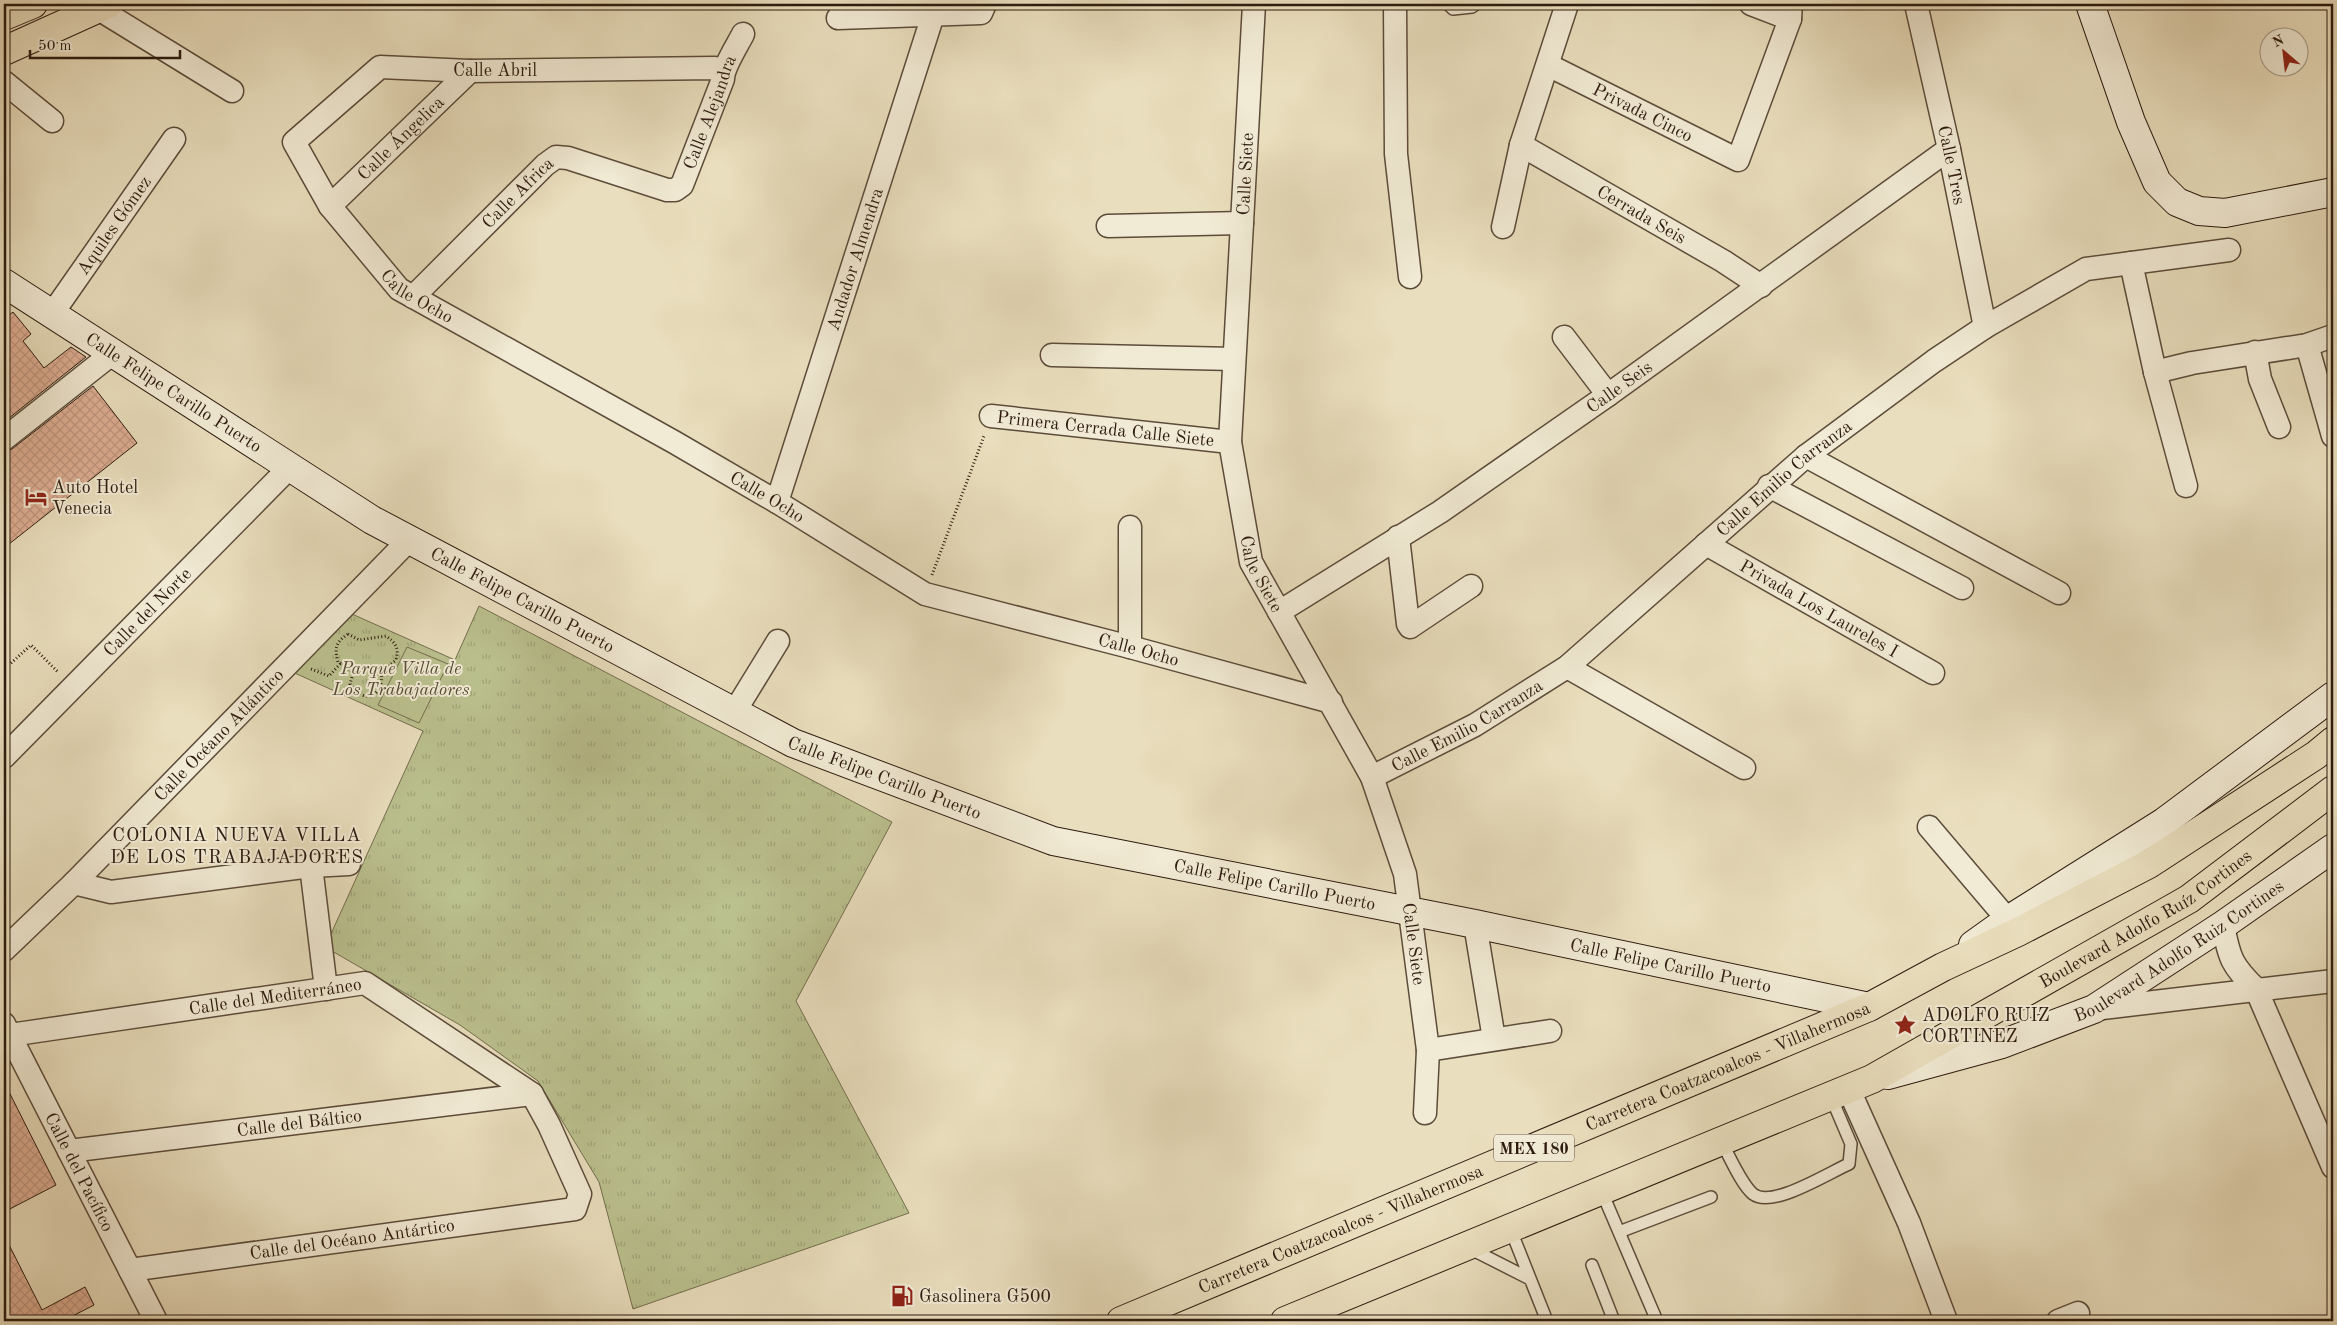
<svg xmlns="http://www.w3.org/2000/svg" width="2337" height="1325" font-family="'Old Standard TT',serif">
	<defs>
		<pattern id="grass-tufts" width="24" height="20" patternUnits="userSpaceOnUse" patternTransform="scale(1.25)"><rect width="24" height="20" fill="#bac08e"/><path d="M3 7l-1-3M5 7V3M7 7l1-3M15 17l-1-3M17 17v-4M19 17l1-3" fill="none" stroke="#a0a479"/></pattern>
		<pattern id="building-cross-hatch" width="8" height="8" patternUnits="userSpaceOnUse" patternTransform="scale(1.25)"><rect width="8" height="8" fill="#deae93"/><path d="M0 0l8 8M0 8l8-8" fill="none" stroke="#bf957e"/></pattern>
	</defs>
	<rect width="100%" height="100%" fill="#e9debd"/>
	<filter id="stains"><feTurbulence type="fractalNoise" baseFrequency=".004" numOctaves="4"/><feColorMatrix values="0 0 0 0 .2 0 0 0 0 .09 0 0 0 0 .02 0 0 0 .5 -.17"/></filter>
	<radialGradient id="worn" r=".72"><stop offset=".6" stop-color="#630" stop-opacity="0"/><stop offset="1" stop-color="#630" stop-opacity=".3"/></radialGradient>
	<path fill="url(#grass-tufts)" stroke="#746e4e" d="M479,606l413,216 -96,179 113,212 -276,96 -34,-127 -61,-101 -78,-56 -135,-78 98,-216 -135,-61 55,-60 112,50z"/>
	<path fill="#bac08e" stroke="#746e4e" d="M407,647l41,17 -29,59 -41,-18z"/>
	<path fill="url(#building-cross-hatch)" stroke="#2d1b0f" d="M13,312l18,22 -8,7 21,27 27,-21 15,10 -82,65v-103z
		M93,386l44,57 -133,105v-96l8,-3z
		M4,1082l52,103 -52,27z
		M4,1235l38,75 43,-23 9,18 -31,16h-59z"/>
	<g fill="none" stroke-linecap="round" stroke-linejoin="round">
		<g stroke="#5c4c3a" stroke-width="14">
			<path id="lane" d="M1448,4l5,5 19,-2 4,-3
				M1721,1141c8,14 20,43 32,53 19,15 75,-21 96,-30l2,-20 -20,-47
				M1601,1190l56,131
				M1510,1228l37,93
				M1619,1232l92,-35
				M1469,1248l61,31
				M1592,1265l22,56"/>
		</g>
		<g stroke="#5c4c3a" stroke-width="25">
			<g id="street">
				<path id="s1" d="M1254,4l-24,438 21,120 121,215 33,97 23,176 -3,63"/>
				<path d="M1395,4l1,150 14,123"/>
				<path d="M1751,4l39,15"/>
				<path id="s2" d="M1916,4l33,145 36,178"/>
				<path d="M97,8l135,83"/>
				<path d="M838,18l143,-5 4,-9"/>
				<path id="s3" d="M1548,65l190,95 52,-141 1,-15"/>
				<path id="s4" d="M723,71l-8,-3 -245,3 -90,-4 -86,75 36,64 69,83 275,153 103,60 148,92 205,53 201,55"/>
				<path d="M4,82l48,39"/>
				<path id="s5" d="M1521,145l202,116 38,25"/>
				<path id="s6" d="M330,206l140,-135"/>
				<path d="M1108,226l134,-3"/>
				<path d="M1503,227l18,-82 46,-141"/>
				<path d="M2131,263l24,109 31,114"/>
				<path id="s7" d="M413,297l132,-132 11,-8 12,1 99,32h8l7,-5 41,-106c0,-12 14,-33 20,-45"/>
				<path id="s8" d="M52,314l122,-175"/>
				<path d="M1564,337l44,58"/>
				<path d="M2307,345l26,91"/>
				<path d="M2255,352l5,27 19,48"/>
				<path d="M1052,355l182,4"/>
				<path d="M2155,372l37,-9 115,-18 26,-9"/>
				<path id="s9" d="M991,416l239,26"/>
				<path d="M4,439l109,-86"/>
				<path d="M1806,456l253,137"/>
				<path d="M1769,486l193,102"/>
				<path id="s10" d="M777,502l156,-487"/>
				<path d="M1130,527v120"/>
				<path d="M1398,537l10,87 2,3 61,-41"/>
				<path id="s11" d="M1706,544l227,129"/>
				<path id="s12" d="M1279,612l161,-100 168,-117 341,-246"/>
				<path d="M1567,667l177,101"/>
				<path d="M735,711l43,-70"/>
				<path id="s13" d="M4,757l286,-290"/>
				<path id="s14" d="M1372,777l103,-52 92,-58 239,-211 128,-95 51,-34 101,-58 143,-19"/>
				<path d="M1929,827l79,93"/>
				<path d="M311,866l15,123"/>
				<path d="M74,883l37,9 200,-26 38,-2"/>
				<path d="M1475,924l19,115"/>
				<path d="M2223,925c6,33 9,41 33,64l77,178"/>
				<path id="s15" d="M4,950l70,-67 335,-343"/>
				<path d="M2094,1009l239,-28"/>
				<path id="s16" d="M4,1024l152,297"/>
				<path id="s17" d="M10,1035l355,-52 167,111 17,31 31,69 -5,15 -445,61"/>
				<path d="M1428,1050l122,-19"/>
				<path d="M1849,1090l60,133 37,98"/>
				<path id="s18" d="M69,1151l463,-57"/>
				<path d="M2058,1321l20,-8"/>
			</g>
		</g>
		<g stroke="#2d1b0f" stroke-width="30">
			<g id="secondary">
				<path d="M2090,4l41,118 26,60 20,20 22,9 26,2 108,-21"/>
				<path id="s19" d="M4,283l368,237 421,223 260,98 422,83 394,83"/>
				<path d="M1973,945l35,-25 156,-98 169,-126"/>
				<path id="s20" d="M1888,1075l114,-31 92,-35 129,-84 110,-77"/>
			</g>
		</g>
		<g stroke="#2d1b0f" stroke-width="30">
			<path id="primary" d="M4,16l29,-12
				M4,51l104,-47"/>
		</g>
		<g stroke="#2d1b0f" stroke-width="30">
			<g id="highway">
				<path id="s21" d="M1121,1321l748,-314 74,-40 75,-35 131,-68 167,-109 17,-14"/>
				<path id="s22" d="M1285,1321l587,-242 317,-180 144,-109"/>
			</g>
		</g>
		<path stroke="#2d1b0f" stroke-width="3" stroke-dasharray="1 2.5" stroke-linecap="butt" d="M932,575l52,-139
			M348,634l11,6 27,-4c10,7 13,12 10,24l-15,12c4,25 -18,33 -31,12l3,-10 -5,-8 -10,-4c-4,-14 -2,-20 10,-28z
			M4,657l6,7 21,-19 27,27
			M311,669l18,7 12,-13"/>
		<use href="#lane" stroke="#f1ead4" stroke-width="11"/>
		<use href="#street" stroke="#f1ead4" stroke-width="22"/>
		<use href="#secondary" stroke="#f1ead4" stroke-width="28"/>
		<use href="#primary" stroke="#e9debd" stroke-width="28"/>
		<use href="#highway" stroke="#e9debd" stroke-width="28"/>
	</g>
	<defs>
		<g id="hotel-bare" transform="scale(1.725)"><path d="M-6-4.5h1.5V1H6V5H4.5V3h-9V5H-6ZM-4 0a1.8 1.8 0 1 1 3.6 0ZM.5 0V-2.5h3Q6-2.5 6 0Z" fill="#8f2418" stroke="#f1ead4" stroke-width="2.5" paint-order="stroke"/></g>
		<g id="sight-bare" transform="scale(1.725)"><path d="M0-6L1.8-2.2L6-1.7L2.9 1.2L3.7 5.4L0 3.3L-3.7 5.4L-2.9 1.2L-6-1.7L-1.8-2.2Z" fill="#8f2418" stroke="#f1ead4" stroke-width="2.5" paint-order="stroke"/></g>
		<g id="fuel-bare" transform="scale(1.725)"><path d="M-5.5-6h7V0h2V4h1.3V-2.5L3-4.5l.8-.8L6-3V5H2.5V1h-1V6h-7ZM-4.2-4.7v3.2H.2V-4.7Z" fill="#8f2418" stroke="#f1ead4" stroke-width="2.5" paint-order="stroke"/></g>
	</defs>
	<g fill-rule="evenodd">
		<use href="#hotel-bare" x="36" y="497"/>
		<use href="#sight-bare" x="1905" y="1025"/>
		<use href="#fuel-bare" x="902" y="1296"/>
	</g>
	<g text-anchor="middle" stroke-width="4" stroke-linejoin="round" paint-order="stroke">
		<rect fill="#f1ead4" stroke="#68594a" stroke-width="1" x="1494" y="1134.5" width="80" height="27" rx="4"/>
		<g font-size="16" font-weight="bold" fill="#2d1b0f">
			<text x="1534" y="1154">MEX 180</text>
		</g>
		<g font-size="18" fill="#2d1b0f" stroke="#f1ead4">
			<text x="495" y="76">Calle Abril</text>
			<text dy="6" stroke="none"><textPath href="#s7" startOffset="411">Calle Alejandra</textPath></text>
			<text dy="6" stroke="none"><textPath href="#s3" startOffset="106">Privada Cinco</textPath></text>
			<text dy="6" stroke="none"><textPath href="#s6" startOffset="98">Calle Ángelica</textPath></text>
			<text dy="6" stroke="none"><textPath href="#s2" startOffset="165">Calle Tres</textPath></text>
			<text transform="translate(1245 174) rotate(-87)" y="6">Calle Siete</text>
			<text dy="6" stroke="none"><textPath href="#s7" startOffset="148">Calle Africa</textPath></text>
			<text dy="6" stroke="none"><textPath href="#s5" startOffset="139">Cerrada Seis</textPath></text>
			<text dy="6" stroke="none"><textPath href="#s8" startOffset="108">Aquiles Gómez</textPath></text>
			<text dy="6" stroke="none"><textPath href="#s10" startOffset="255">Andador Almendra</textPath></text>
			<text dy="6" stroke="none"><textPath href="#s4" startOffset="658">Calle Ocho</textPath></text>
			<text dy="6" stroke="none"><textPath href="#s12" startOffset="408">Calle Seis</textPath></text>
			<text dy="6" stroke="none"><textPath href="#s19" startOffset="202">Calle Felipe Carillo Puerto</textPath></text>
			<text dy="6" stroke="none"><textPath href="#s9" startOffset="115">Primera Cerrada Calle Siete</textPath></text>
			<text dy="6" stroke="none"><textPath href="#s14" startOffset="512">Calle Emilio Carranza</textPath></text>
			<text dy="6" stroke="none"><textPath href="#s4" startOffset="1062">Calle Ocho</textPath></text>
			<text dy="6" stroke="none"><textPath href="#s1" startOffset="575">Calle Siete</textPath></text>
			<text dy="6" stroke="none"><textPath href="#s19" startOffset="608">Calle Felipe Carillo Puerto</textPath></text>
			<text dy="6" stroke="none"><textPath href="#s11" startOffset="130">Privada Los Laureles I</textPath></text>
			<text dy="6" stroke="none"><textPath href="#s13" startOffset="204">Calle del Norte</textPath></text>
			<text dy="6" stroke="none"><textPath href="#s4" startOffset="1468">Calle Ocho</textPath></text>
			<text dy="6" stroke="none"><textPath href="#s14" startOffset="108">Calle Emilio Carranza</textPath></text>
			<text dy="6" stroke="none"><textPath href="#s15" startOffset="304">Calle Océano Atlántico</textPath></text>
			<text dy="6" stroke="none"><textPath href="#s19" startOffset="1012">Calle Felipe Carillo Puerto</textPath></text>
			<text dy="6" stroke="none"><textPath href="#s19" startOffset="1418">Calle Felipe Carillo Puerto</textPath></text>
			<text dy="6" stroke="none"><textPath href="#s22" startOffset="952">Boulevard Adolfo Ruíz Cortines</textPath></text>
			<text dy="6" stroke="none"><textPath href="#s1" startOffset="980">Calle Siete</textPath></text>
			<text dy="6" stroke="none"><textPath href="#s20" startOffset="319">Boulevard Adolfo Ruiz Cortines</textPath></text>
			<text dy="6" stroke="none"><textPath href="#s19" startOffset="1822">Calle Felipe Carillo Puerto</textPath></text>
			<text dy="6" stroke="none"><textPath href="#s17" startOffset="268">Calle del Mediterráneo</textPath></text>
			<text dy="6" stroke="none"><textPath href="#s21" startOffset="658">Carretera Coatzacoalcos - Villahermosa</textPath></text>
			<text dy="6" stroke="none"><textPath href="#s18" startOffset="232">Calle del Báltico</textPath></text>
			<text dy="6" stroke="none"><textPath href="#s16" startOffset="166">Calle del Pacífico</textPath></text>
			<text dy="6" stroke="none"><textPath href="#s21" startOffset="238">Carretera Coatzacoalcos - Villahermosa</textPath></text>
			<text transform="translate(352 1239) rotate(-8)" y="6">Calle del Océano Antártico</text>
		</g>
		<g font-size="18" fill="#2d1b0f" stroke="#f1ead4" text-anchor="start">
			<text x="52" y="493">Auto Hotel<tspan x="52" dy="21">Venecia</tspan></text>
			<text x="1922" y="1021">ADOLFO RUIZ<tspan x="1922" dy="21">CORTINEZ</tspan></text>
			<text x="919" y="1302">Gasolinera G500</text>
		</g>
		<g font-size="18" font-style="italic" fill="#574d35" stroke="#f1ead4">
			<text x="401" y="674">Parque Villa de<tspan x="401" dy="21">Los Trabajadores</tspan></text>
		</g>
		<g font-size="19" letter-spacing="1" fill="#2d1b0f" stroke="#f1ead4">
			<text x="237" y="841">COLONIA NUEVA VILLA<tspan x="237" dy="22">DE LOS TRABAJADORES</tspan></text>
		</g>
	</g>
	<rect width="2337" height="1325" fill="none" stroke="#e9debd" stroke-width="20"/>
	<rect x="5" y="5" width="2327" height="1315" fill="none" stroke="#2d1b0f" stroke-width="2.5"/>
	<rect x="10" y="10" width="2317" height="1305" fill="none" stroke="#2d1b0f"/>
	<g transform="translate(2284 52) rotate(332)"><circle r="24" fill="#f1ead4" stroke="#a39785"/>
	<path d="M0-4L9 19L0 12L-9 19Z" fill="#8f2418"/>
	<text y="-8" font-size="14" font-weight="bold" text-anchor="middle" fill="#2d1b0f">N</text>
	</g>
	<path d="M30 50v8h150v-8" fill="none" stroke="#2d1b0f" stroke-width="2.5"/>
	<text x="38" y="50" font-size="15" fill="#2d1b0f" stroke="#f1ead4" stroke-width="4" paint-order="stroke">50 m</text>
	<rect width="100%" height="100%" filter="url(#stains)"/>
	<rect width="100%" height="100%" fill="url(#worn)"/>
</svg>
